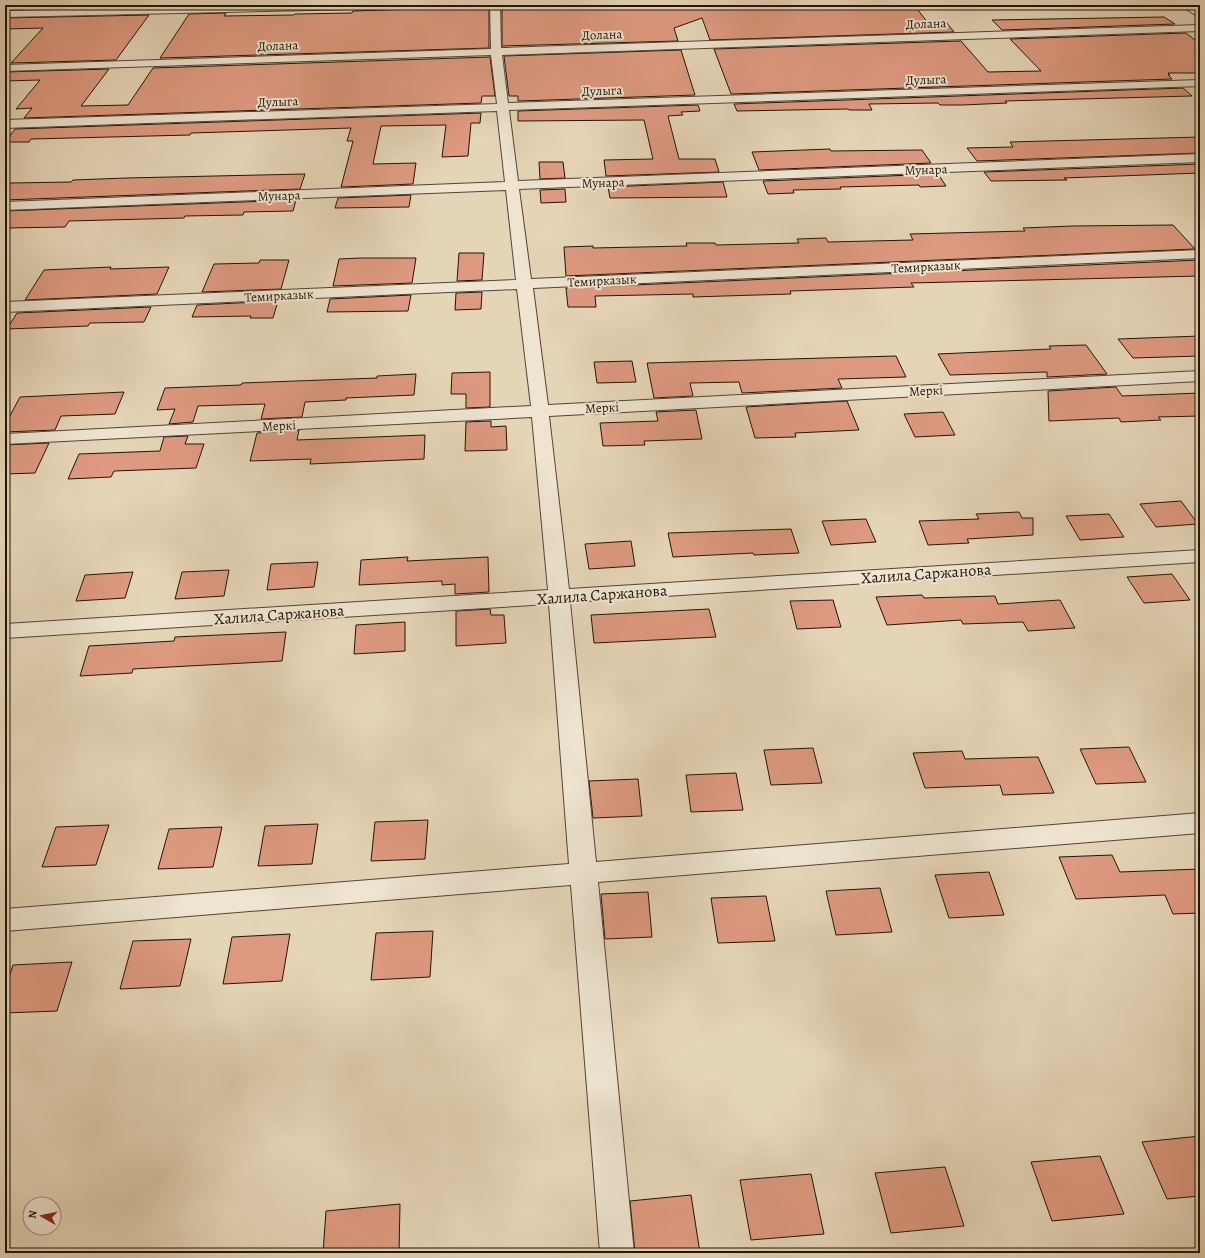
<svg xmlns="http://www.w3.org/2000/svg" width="1205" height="1258" font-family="Alegreya,serif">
	<rect width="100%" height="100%" fill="#e5d5b7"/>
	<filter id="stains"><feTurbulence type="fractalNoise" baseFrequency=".005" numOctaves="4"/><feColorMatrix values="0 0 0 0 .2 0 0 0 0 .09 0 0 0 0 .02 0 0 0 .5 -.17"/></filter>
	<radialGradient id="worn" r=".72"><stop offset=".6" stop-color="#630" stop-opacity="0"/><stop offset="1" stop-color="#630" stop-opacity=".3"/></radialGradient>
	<path fill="#de9a80" stroke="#201508" d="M60,5h96l-141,4 3,-3z
		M613,5h301l14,18 18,-1 8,10 -244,8 -8,-22 -28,10 4,13 -176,5v-37l75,-1 36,-1z
		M476,7v2h13v39l-329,10 29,-44 37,-1 -2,3 70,-1 1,-1 57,-1 1,-2z
		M149,15l-33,45 -105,3 32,-35 -38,1 1,-11z
		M1164,17l11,7 -173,6 -10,-10z
		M1186,33l14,11v29h-32l2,2h-2l4,4 -441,15 -17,-45 247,-8 27,31 53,-1 -31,-32z
		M681,50l14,45 -177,6v-5h-9l-5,-40z
		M490,57l5,39h-13l-1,7 -457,15 8,-10 -16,1 24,-29 -35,1v-9l104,-3 -28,37 47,-1 25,-37z
		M1183,88l9,8 -187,5 2,2 -44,2h-23l-2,-2 -69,1 3,6h-23l-1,-1 -111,2 -3,-7z
		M698,105l2,6 -19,1 2,3 -15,1 11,43h36l4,13 -113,4 -2,-16 49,-1 -9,-39 -126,1v-10z
		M481,113l-1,10h-9l-3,33 -26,1 4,-32 -65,1 -8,38 43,-1 -3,21 -72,3 12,-46h-6l4,-13 -160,5 -1,2 -159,4 -2,3h-24l10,-13z
		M1200,137v16l-223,8 -10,-13 46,-1 -3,-5z
		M830,149l1,2 91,-1 9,13 -172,7 -7,-18z
		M539,162h24l2,16 -25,1z
		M1200,164v9l-136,5 3,2 -76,1 -7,-9z
		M305,174l-5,15 -295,11v-9l6,-8 60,-1 2,-2 53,-2z
		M938,174l8,12 -26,1 -1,-2 -79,2 1,2 -48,1 1,3 -26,1 -5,-13z
		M723,182l4,15 -117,1 -2,-11z
		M565,189l1,13 -25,1 -1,-13z
		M411,195l-2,12 -74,1 3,-10z
		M296,200l-3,11 -49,1 -1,3 -58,1 -1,2 -115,3 -4,6 -60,1v-17z
		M1173,225l22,24 -629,27 -2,-29 29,-1v2l94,-2 -1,-3h29l1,2 83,-2 -2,-4 29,-1 2,4 85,-2 -3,-6 115,-3 -2,-3 49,-2z
		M459,253h25l-2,27 -25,1z
		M360,258h56l-4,25 -79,3 6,-27z
		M260,260h29l-8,29 -79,3 12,-28 45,-1z
		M1200,260v16l-289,7 3,4 -124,4 1,3 -67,2 -31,1v-3l-98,2 1,11h-28l-2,-19z
		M111,267l-1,2 59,-2 -12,27 -132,6 19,-30z
		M482,292l-1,17 -26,1 1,-17z
		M411,295l-3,16 -81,1 3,-13z
		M278,301l-5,17h-23l1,-2 -59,1 5,-12z
		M151,307l-7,15 -54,1 -2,3 -81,3 10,-16z
		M1200,336v20l-67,2 -15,-19z
		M1086,345l21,29 -60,3v-5l-97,3 -12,-21 113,-5 -2,-3z
		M896,356l10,21 -68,2 4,9 -100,5 -3,-11 -49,1 3,13 -39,2 -7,-35z
		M632,361l4,21 -39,1 -3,-21z
		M490,372v35l-24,1v-14h-15l1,-21z
		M416,374l-2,21 -68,3v2l-41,2 -3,15 -41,2 4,-15 -67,2 -5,16 -24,2 6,-15 -18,1 8,-22 76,-3 1,-2 135,-5v-2z
		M1116,387l6,9 78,-3v23l-42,1 3,3 -40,2 -2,-4 -70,3 -1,-30z
		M124,392l-9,22 -54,2 -6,14 -50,2v-7l15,-28z
		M847,401l12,29 -64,3 1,4 -41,1 -9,-31z
		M696,410l6,29 -58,2 1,4 -42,1 -3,-23 58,-2 -2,-9z
		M943,412l12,23 -40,2 -11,-23z
		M491,421v6l15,-1 1,24 -42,1 1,-29z
		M299,430l-2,10 128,-5 -1,24 -114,5 1,-5 -61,2 7,-28z
		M188,436l-3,8h19l-8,24 -82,3 -3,6 -43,2 11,-25 81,-3 4,-14z
		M49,443l-14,30 -30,1v-29z
		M1181,501l17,23 -42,3 -16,-23z
		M1019,512l3,6h11v17l-66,4 2,4 -41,2 -9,-24 60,-2 -3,-5z
		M1109,514l15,23 -44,3 -14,-24z
		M866,519l10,23 -45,3 -9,-24z
		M791,529l8,24 -45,2 -1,-2 -80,4 -5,-24z
		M631,541l4,25 -46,3 -4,-25z
		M408,557l-1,4 81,-4 1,35 -34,2v-10l-13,1v-4l-83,4 2,-25z
		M318,562l-4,25 -47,3 4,-26z
		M229,570l-5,26 -49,3 7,-27z
		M133,572l-8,26 -49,3 9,-26z
		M1172,574l18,26 -46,3 -17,-26z
		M922,595l2,3 71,-2 3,8 62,-4 15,28 -47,3 -5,-9 -60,2 -2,-4 -74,5 -11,-28z
		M833,600l8,27 -44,2 -7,-28z
		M490,609l1,6h13l2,28 -50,3v-35z
		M709,609l7,28 -122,6 -3,-28z
		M405,622v29l-51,3 2,-29z
		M286,632l-4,29 -149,8 -1,4 -52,3 9,-30 85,-5 1,-4z
		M1129,747l17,35 -50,2 -16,-35z
		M813,748l9,35 -51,2 -7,-35z
		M962,751l3,8 73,-2 16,36 -51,2 -3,-10 -75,3 -12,-35z
		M736,773l7,37 -52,2 -5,-37z
		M638,779l4,37 -49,2 -4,-37z
		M428,820l-3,39 -54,2 4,-39z
		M318,824l-6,40 -54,2 7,-40z
		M109,825l-13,40 -54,2 14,-40z
		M222,827l-9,40 -55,2 11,-40z
		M1112,855l8,17 80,-3v44l-27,1 -8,-19 -89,4 -17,-42z
		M989,872l15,43 -55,3 -14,-43z
		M880,888l12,44 -56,3 -10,-44z
		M648,892l4,45 -47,2 -4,-45z
		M766,896l9,45 -57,2 -7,-45z
		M433,931l-3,46 -59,3 5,-47z
		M290,934l-8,47 -59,3 9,-47z
		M191,939l-11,47 -60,3 13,-48z
		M72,962l-15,49 -52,2v-24l8,-24z
		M1200,1136v60l-33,3 -25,-57z
		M1100,1156l24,58 -72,7 -21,-59z
		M945,1167l19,59 -73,7 -16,-60z
		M811,1174l13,60 -73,6 -11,-60z
		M691,1195l9,58h-65l-5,-52z
		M400,1204l-1,49h-76l3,-42z"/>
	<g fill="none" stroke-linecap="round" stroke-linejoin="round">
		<g stroke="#514534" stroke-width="2">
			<path id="minor" d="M274,5h132l-5,3 -396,9v-6z
				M490,5h10l1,43 699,-23v6l-698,24 6,48 692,-23v6l-691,24 9,71 682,-27v8l-681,27 12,90 669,-29v8l-667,30 15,117 652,-34v10l-651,35 20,173 631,-39v12l-630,40 26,260 604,-49v20l-602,49 36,371h-34l-29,-368 -566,46v-22l564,-45 -20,-260 -544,34v-14l543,-34 -16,-173 -527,27v-10l526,-28 -14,-117 -512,23v-10l511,-22 -10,-90 -501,20v-8l500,-20 -8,-71 -492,17v-8l492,-16 -6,-49 -486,16v-6l486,-16z
				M1180,5h11l9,6v7z"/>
		</g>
		<use href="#minor" fill="#eee4d0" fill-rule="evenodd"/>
	</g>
	<g text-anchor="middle" stroke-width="4" stroke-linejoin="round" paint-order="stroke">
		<g font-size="13" fill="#201508" stroke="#eee4d0">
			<text transform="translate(926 23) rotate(-2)" y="5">Долана</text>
			<text transform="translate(602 34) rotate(-2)" y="5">Долана</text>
			<text transform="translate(278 45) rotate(-2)" y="5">Долана</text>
			<text transform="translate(926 79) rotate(-2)" y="5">Дулыга</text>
			<text transform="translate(602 90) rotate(-2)" y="5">Дулыга</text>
			<text transform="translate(278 101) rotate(-2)" y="5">Дулыга</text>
			<text transform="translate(926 169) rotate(-2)" y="5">Мунара</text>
			<text transform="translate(603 182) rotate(-2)" y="5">Мунара</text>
			<text transform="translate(279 195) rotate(-2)" y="5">Мунара</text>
			<text transform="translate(926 266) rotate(-3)" y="5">Темирказык</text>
			<text transform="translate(602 280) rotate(-3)" y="5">Темирказык</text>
			<text transform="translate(279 295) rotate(-3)" y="5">Темирказык</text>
			<text transform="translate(926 390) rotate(-3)" y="5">Меркі</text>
			<text transform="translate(602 407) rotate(-3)" y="5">Меркі</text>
			<text transform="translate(279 425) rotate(-3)" y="5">Меркі</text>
		</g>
		<g font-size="16" fill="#201508" stroke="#eee4d0">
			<text transform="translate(926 573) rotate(-4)" y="6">Халила Саржанова</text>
			<text transform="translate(602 594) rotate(-4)" y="6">Халила Саржанова</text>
			<text transform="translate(279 614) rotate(-4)" y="6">Халила Саржанова</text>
		</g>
	</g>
	<rect width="1205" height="1258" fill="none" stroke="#e5d5b7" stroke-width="20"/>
	<rect x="6" y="6" width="1193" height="1246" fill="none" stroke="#201508" stroke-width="2"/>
	<rect x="10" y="10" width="1185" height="1238" fill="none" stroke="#201508"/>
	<g transform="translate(42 1216) rotate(279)"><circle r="19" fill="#eee4d0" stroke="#9c9180"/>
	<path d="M0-3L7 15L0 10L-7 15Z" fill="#8f2418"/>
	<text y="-6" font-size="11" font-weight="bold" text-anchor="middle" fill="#201508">N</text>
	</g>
	<rect width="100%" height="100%" filter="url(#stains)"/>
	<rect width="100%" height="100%" fill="url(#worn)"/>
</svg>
